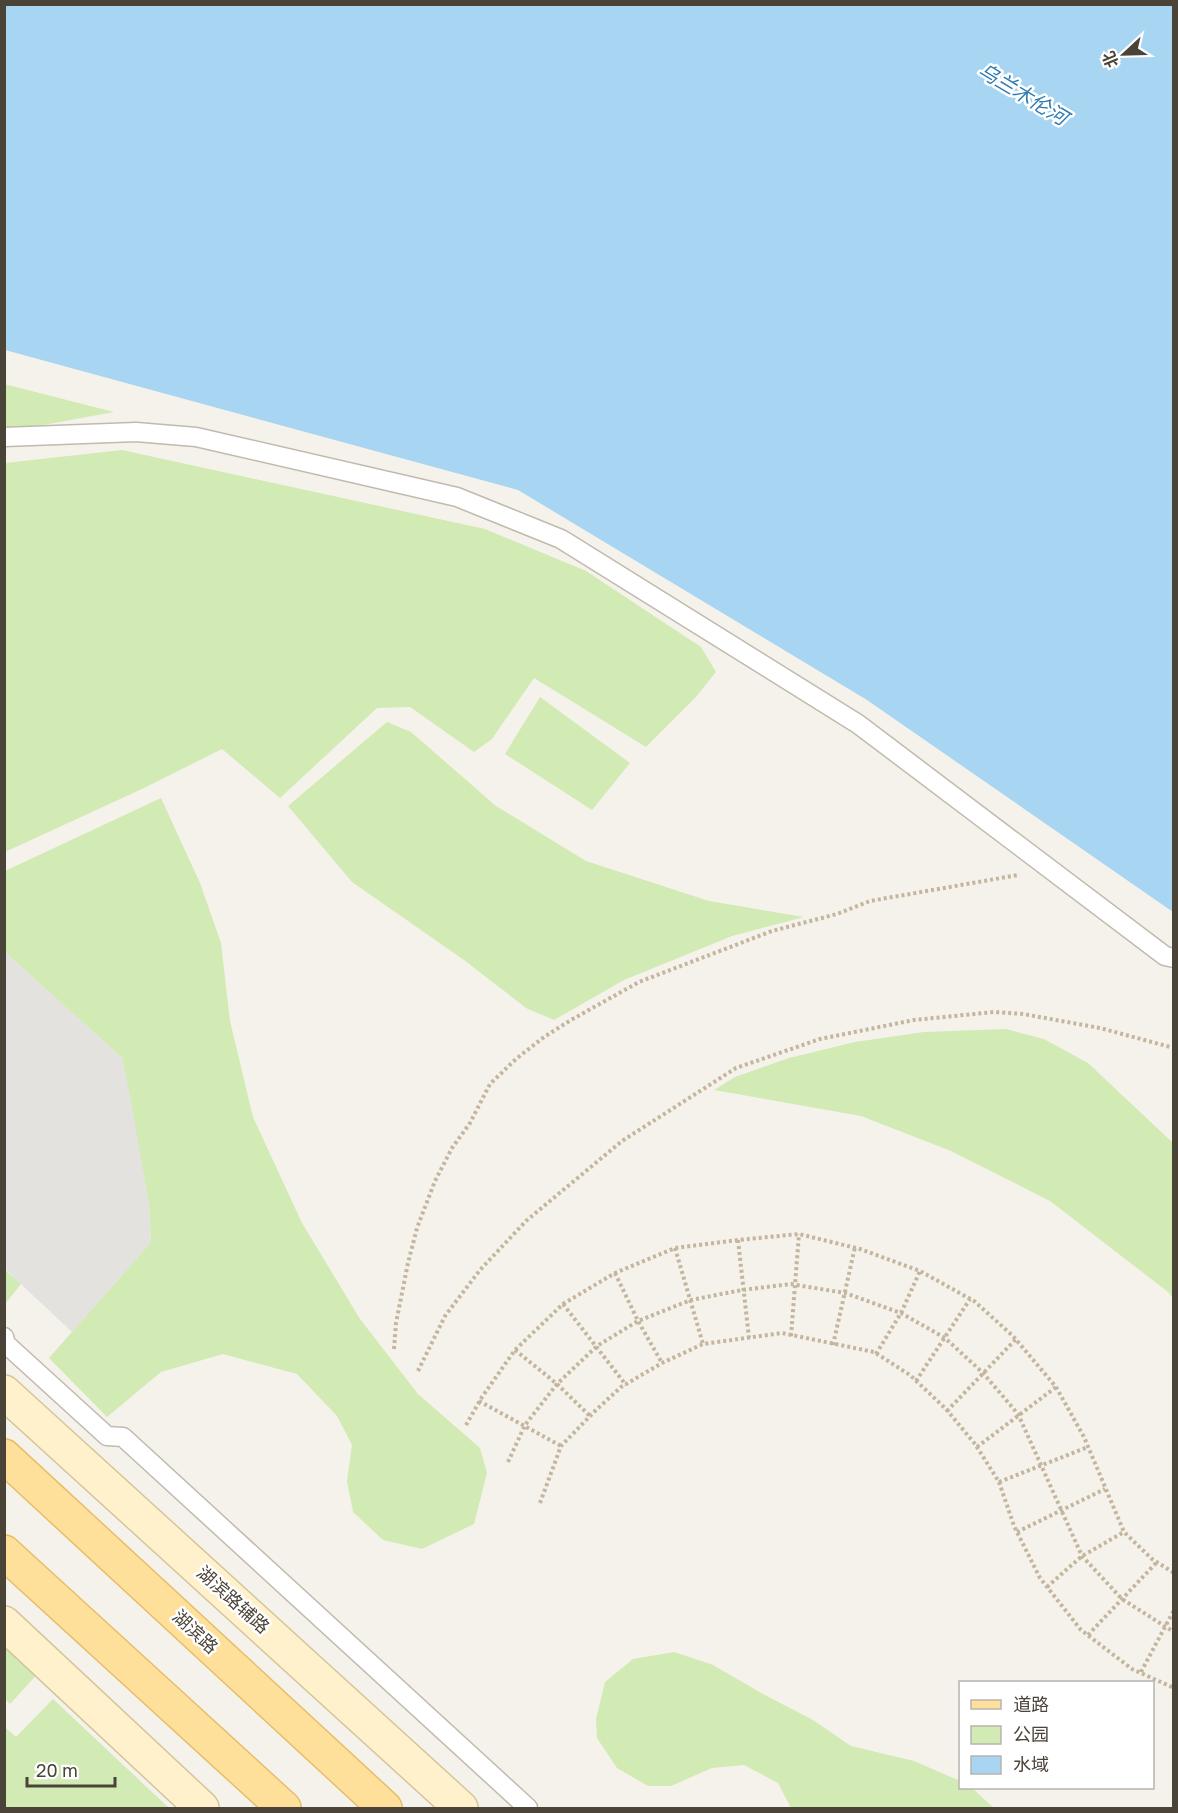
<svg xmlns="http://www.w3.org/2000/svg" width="1178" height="1813" font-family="'Golos Text','Noto Sans SC',sans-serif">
	<rect width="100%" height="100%" fill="#f5f2eb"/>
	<path fill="#d2eab3" d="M4,384l110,28 -109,20z
		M122,450l363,79 101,42 115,76 15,25 -21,26 -49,49 -112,-69 -42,61 -18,13 -64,-45 -33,1 -97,90 -58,-49 -78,39 -139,64v-389z
		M540,697l90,66 -38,47 -87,-56z
		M387,722l24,10 85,74 90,55 123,40 95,16 -72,19 -108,44 -70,40 -28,-12 -62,-48 -112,-78 -64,-76z
		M161,798l39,85 21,60 9,78 23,96 49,106 58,96 58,75 62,54 7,25 -13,51 -52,25 -39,-9 -30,-28 -6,-31 5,-36 -15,-29 -40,-42 -74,-20 -62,18 -54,45 -58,-59 102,-116 -2,-37 -27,-147 -117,-106v-81z
		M1006,1029l38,10 44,24 85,80v155l-5,-6 -118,-91 -99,-50 -90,-35 -147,-26 21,-13 54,-19 66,-16 69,-10z
		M4,1269l17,15 -16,20h-1z
		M5,1643l38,25 -33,36 -5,-5z
		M674,1652l39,13 50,29 50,26 38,26 63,15 46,20v7h12l22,20h-203l-13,-25 -34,-18 -32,3 -41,18h-23l-31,-18 -20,-30 -1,-19 9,-37 28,-23z
		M53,1699l116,109h-164v-81l11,10z"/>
	<path fill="#e4e2df" d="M5,952l117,106 8,37 19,110 2,37 -79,90 -67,-63z"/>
	<path fill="#a7d5f2" d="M4,5h1169v907l-306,-212 -349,-210 -513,-140z"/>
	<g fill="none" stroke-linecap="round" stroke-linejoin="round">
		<g stroke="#c1baad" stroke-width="21">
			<path id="lane" d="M4,437l132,-5 60,5 261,60 104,42 297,185 307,232 9,2
				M4,1337l2,7 101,92 16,1 405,371"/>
		</g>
		<g stroke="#d6c59a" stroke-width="36">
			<path id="secondary" d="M4,1392l457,416
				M4,1623l198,185"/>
		</g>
		<g stroke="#e6be68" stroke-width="36">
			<path id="primary" d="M4,1456l381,352
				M4,1552l280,256"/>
		</g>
		<path stroke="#c4b59e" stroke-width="4" stroke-dasharray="3 3" stroke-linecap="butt" d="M738,1240l11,98
			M675,1248l28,96
			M615,1273l23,48 24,42
			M563,1304l63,81
			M791,1336l8,-102
			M833,1345l22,-98
			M394,1349l2,-26 12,-60 9,-35 18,-47 17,-33 18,-25 20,-39 26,-25 28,-22 27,-17 68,-38 133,-51 65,-17 33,-13 148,-26
			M515,1350l42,34 33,32
			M876,1354l25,-41 19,-42
			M418,1371l27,-55 35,-46 46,-49 96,-80 114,-73 84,-29 94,-19 80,-8 29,2 77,14 74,20
			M916,1381l54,-82
			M479,1401l82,45
			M947,1411l69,-72
			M466,1425l16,-28 33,-47 48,-46 52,-31 60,-25 63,-8 61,-6 61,15 60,22 54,30 39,35 43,51 28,50 40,95 28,27 22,14
			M977,1447l79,-60
			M508,1462l17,-37 32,-41 40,-38 41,-25 53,-21 51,-10 49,-6 54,9 56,20 44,25 38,35 35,41 64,142 40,43 52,33
			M999,1482l89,-35
			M540,1503l21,-57 34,-35 26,-24 41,-24 41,-19 79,-11 92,19 36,23 36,34 29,35 24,38 15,44 26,52 41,52 51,39 42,19
			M1017,1532l88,-43
			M1047,1587l35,-31 42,-24
			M1088,1635l69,-73
			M1141,1672l33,-62"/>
		<use href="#lane" stroke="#fff" stroke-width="18"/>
		<use href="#secondary" stroke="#fff1cb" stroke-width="33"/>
		<use href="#primary" stroke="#ffe09a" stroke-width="33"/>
	</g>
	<g text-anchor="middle" stroke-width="5" stroke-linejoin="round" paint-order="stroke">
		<g font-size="18" fill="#4a4338" stroke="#fff">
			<text transform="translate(233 1600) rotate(42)" y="6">湖滨路辅路</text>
			<text transform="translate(195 1632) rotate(43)" y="6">湖滨路</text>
		</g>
		<g font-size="20" font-style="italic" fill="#2d7bb1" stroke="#fff">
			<text transform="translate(1023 94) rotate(31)" y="7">乌兰木伦河</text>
		</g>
	</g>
	<rect width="1178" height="1813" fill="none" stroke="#4a4338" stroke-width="12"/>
	<rect x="959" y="1681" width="195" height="108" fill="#ffffff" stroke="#b7b4af" stroke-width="1.5"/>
	<rect x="971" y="1700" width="30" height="9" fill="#ffe09a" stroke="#b7b4af" stroke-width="1.5"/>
	<text x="1013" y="1711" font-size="18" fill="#4a4338">道路</text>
	<rect x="971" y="1726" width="30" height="18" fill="#d2eab3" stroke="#b7b4af" stroke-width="1.5"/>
	<text x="1013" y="1741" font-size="18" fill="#4a4338">公园</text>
	<rect x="971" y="1756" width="30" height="18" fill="#a7d5f2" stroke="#b7b4af" stroke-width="1.5"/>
	<text x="1013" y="1771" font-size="18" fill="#4a4338">水域</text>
	<g transform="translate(1124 54) rotate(248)" stroke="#ffffff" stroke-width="4.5" paint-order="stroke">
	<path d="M0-4.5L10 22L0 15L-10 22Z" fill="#4a4338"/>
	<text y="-9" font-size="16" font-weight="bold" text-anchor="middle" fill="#4a4338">北</text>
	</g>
	<path d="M27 1777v9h88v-9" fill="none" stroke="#4a4338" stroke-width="3"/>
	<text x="36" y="1777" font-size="18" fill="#4a4338" stroke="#ffffff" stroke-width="4.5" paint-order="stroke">20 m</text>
</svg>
